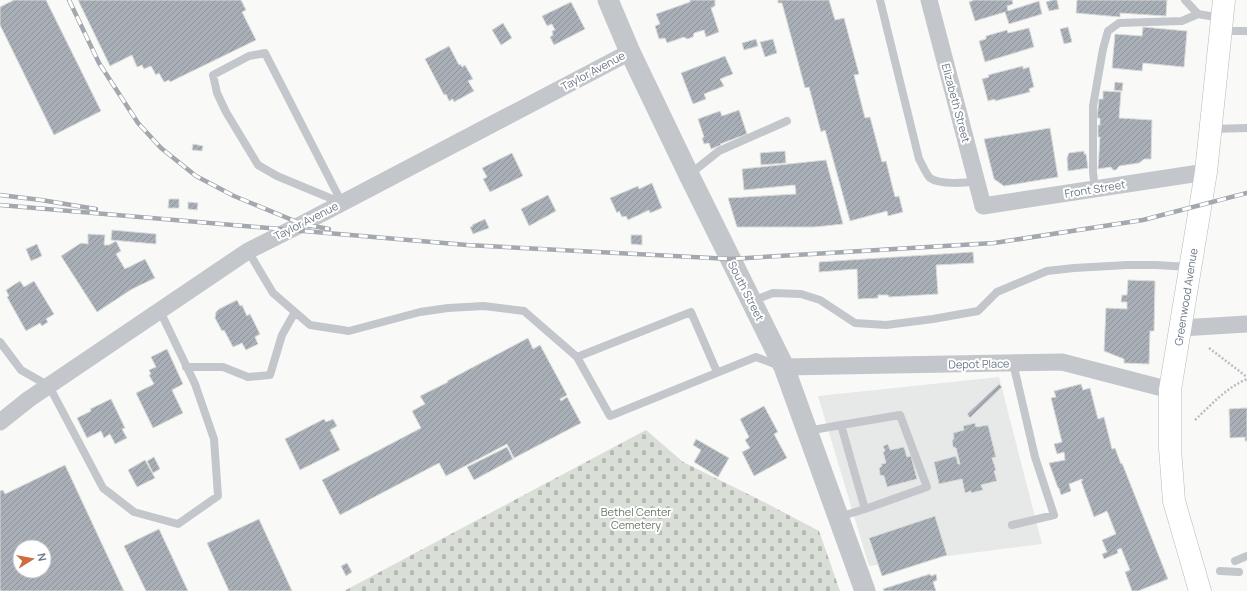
<svg xmlns="http://www.w3.org/2000/svg" width="1247" height="591" font-family="Manrope,sans-serif">
	<defs>
		<pattern id="cemetery-stones" width="16" height="16" patternUnits="userSpaceOnUse"><rect width="16" height="16" fill="#d9ded7"/><path d="M2 7V4a2 2 0 0 1 4 0v3zM10 15v-3a2 2 0 0 1 4 0v3z" fill="#b4b9b4"/></pattern>
		<pattern id="building-hatch" width="6" height="6" patternUnits="userSpaceOnUse"><rect width="6" height="6" fill="#a9afb6"/><path d="M-1 1l2-2M0 6l6-6M5 7l2-2" fill="none" stroke="#8e939a"/></pattern>
	</defs>
	<rect width="100%" height="100%" fill="#f9f9f8"/>
	<path fill="#e7e8e8" d="M999,377l43,167 -173,22 -51,-170z"/>
	<path fill="url(#cemetery-stones)" d="M646,430l37,32 75,37 61,32 21,60h-496z"/>
	<path fill="url(#building-hatch)" stroke="#dbdbda" fill-rule="evenodd" d="M14,0h32l55,111 -47,24 -54,-110v-18z
		M78,0h163l5,10 -4,2 14,28 -86,42 -1,-2 -5,2 -5,-9 -3,2 -5,-9 -7,3 -2,-4 -5,2 -5,-12 -22,11z
		M690,0h25v6l-4,2 8,24 -13,5 -2,-7 -10,3 -1,4 -6,2 -3,-2 -17,6 -2,-5 -6,1 -4,-13 5,-2 -4,-10 34,-12z
		M778,0h51l6,20 9,-2 15,56 -5,1 11,43 5,-1 12,45 4,-1 9,36 4,-1 4,16 -15,4 -1,-5 -37,10 -25,-91 -4,2 -12,-45 -4,1 -23,-85h-4z
		M974,0h38l1,4 -6,2 1,5 31,-10 3,13 -33,10 -4,-12 -30,9 -6,-19z
		M1053,0h4l2,9 -10,2 -3,-9z
		M1077,0h90l-1,16 -46,-3v4l-44,-4z
		M571,2l14,27 -31,16 -4,-8 3,-2 -1,-4 3,-1 -3,-6 -5,2 -5,-10z
		M503,23l9,15 -11,7 -9,-15z
		M1068,27l4,15 -8,2 -4,-15z
		M1143,27l44,4 -3,36 -41,-4 -1,8 -30,-3 3,-34 27,2z
		M1029,28l5,19 -49,15 -6,-21 7,-2v-3l21,-6 1,3z
		M756,39l2,7 -14,4 -2,-7z
		M773,39l4,14 -12,4 -5,-15z
		M449,46l10,19 1,-1 2,3 3,-2 8,14 -5,2 6,10 -20,11 -1,-3 -4,2 -3,-7 -2,1 -19,-36z
		M725,56l8,18 -13,5 4,7 -20,8 2,5 -13,5 -12,-31z
		M1023,66v3l6,-2 5,20 -5,2 1,3 -35,9v-2l-7,2 -6,-22 7,-2 -1,-2z
		M1115,82l8,1 -1,8 -8,-1z
		M1103,91l18,1 -2,26 33,2 -1,39h-7l-5,4 -20,3 -3,4h-3l-2,-3 -13,2 2,-32h-2v-12h2v-7h-3l2,-19h4z
		M739,110l8,24 -27,10 1,1 -10,4 -2,-6 -5,1 -2,-6 2,-1 -6,-18 22,-8 2,5z
		M1050,128l8,49 -54,9 -10,-7 -10,-40z
		M193,144l10,2 -1,5 -10,-1z
		M785,151l1,12 -25,2 -1,-12z
		M1084,151v3h2l2,14 -20,3 -1,-13 2,-5z
		M512,153l11,23 -33,16 -7,-13 4,-2 -5,-9z
		M826,160l17,64 -28,3h-78l-9,-29 68,-4 -1,-9 -51,5 -2,-21z
		M652,183l10,25 -12,5 -1,-3 -21,10 -2,-4 -4,1 -3,-6 -2,2 -7,-15 28,-12 1,3z
		M548,195l8,16 -27,15 -8,-17z
		M169,199h10v9h-11z
		M188,202l10,1 -1,7 -9,-1z
		M485,219l4,9 -16,6 -3,-7 3,-1 -1,-1z
		M112,230l44,4v10l-45,-4z
		M88,234l17,1 -1,10h5l7,-4 5,10 -5,3 9,15 20,-10 10,19 -23,11 -35,23 -36,-56 20,-13 7,1z
		M631,235h11v10l-11,-1z
		M37,244l5,12 -11,5 -5,-12z
		M973,252l1,11 -38,2 2,29 -49,3 -1,-2h-10v3l-20,1 -1,-30 -38,3v-10z
		M1128,280l27,1 -1,50h-4l-1,33 -25,-1v-4l-20,-8 2,-43 21,1v-7h-6l1,-7h5z
		M20,281l4,6 10,-6 20,33 -8,5 2,3 -6,4 -2,-3 -14,8 -19,-34 2,-1 -3,-6z
		M237,300l3,6 2,-1 5,11 3,-2 10,20 -5,3 3,7 -12,6 -4,-7 -9,4 -9,-17 -2,1 -7,-13 1,-6 3,-3z
		M528,338l5,11 7,-4 27,50 -7,4 1,2 6,-4 14,26 -67,35 -7,-14 -61,32 -7,-13 -99,52 -18,-35 99,-52 -9,-17 13,-7 -5,-8 28,-14 -1,-1z
		M167,349l16,35 -11,6 11,23 -30,15 -17,-35 18,-9 -5,-9 2,-1 -2,-4 7,-3 -5,-10z
		M999,384l3,3 -32,31 -3,-4z
		M1081,384l2,6 7,-2 8,31 6,-2 8,32 3,-1 6,16 1,-1 46,116 -30,12h-6l-7,-19 5,-2 -9,-22 -4,2 1,3 -14,6 -2,-5 5,-2 -5,-12 14,-6 -9,-23 -13,6 -13,-36 2,-1 -1,-1 -13,5 2,7 -10,4 -2,-7h-1l-9,-25 16,-3 -1,-8 -7,2 -3,-10 8,-2 -11,-44 5,-1 -2,-6z
		M111,399l14,29 -3,1 5,9 -12,6 -5,-10 -6,4 -3,-7 -14,7 -10,-20 14,-7 -1,-2z
		M764,406l14,26 -4,2 13,24 -33,18 -12,-24 8,-4 -5,-8 4,-3 -9,-18z
		M1244,408h3v33h-2v-4l-15,1 -1,-29z
		M324,419l2,3 7,-3 4,7 -7,4 10,20 -40,20 -15,-31z
		M975,423l1,4 12,-2 8,32 -4,1 4,12 -2,1 3,10 -16,4 2,5 -12,3v-2l-6,2 -3,-14 -23,5 -5,-22 22,-6 2,8h2l-4,-16 -3,-1 -1,-6 2,-3 -1,-5 11,-3 -1,-4z
		M696,439l33,19 -11,19 -24,-15 7,-12 -8,-5z
		M888,444l2,6 14,-3 3,10 4,-1 6,23 -30,8 -3,-11 -4,-1 -1,-7 3,-2 -1,-2 5,-1 -3,-11 2,-1 -2,-5z
		M507,447l6,12 -39,21 -7,-13z
		M154,457l6,12 -7,4 -6,-12z
		M145,460l10,18 -18,9 -9,-17z
		M65,465l59,126h-124v-100l3,-1 2,4zM20,547h24v24h-24z
		M935,516l12,39 -65,21 -13,-38z
		M259,519l33,72h-63l-22,-48z
		M159,529l29,62h-42l-22,-45z
		M347,563l5,9 -6,4 -5,-10z
		M930,574l1,2 5,-2 1,6 -4,2 3,9h-52l-1,-2z"/>
	<g fill="none" stroke-linecap="round" stroke-linejoin="round">
		<g stroke="#b4b8bd" stroke-width="23">
			<path id="secondary" d="M1200,591l-26,-90 -4,-53v-58l36,-218 18,-172"/>
		</g>
		<path stroke="#bbbec0" stroke-width="2.5" stroke-dasharray="2 2" stroke-linecap="butt" d="M1209,348l38,29
			M1195,420c17,-16 31,-32 52,-41"/>
		<path stroke="#c3c6ca" stroke-width="8" d="M880,0l39,159c3,5 7,15 11,19 10,7 35,5 47,3
			M1185,0l13,14
			M1222,31h25
			M265,53l77,150 -65,-27 -19,-11 -32,-53 -9,-19 -4,-18 36,-19z
			M1212,129l35,-1
			M690,174l29,-23 68,-30
			M1095,189l-2,-17v-66l10,-57 5,-18 11,-8 63,-2 16,-7 23,4
			M248,251l25,42 37,32 39,6 71,-19 28,-4 36,-2 40,5 53,46 33,59 146,-59 24,9
			M752,301l21,-8 28,1 19,6 35,23 31,2 47,-6 45,-8 19,-19 50,-21 27,-3 53,-3h29l34,2
			M0,342l21,28 28,16 54,102 31,24 44,12 40,-28 -4,-57 -19,-55 -35,-73
			M577,357l114,-45 26,60
			M186,367h37l25,10 22,-2 12,-40 13,-23
			M841,425l59,-10 27,72 -62,22
			M807,431l34,-6 24,84 -26,8
			M1012,525l42,-10 -19,-58 -22,-94
			M1235,561l12,-5
			M1220,571l19,1"/>
		<path stroke="#c3c6ca" stroke-width="17" d="M929,0l54,206 223,-34
			M1181,328l66,-4
			M784,367l278,-5 108,28
			M0,422l29,-23 219,-148 54,-27 328,-172"/>
		<path stroke="#c3c6ca" stroke-width="21" d="M608,0l22,52 59,123 95,192 81,224"/>
		<use href="#secondary" stroke="#fff" stroke-width="22"/>
		<g stroke="#a3a8ae" stroke-width="4.5">
			<path id="rail" d="M69,0l30,63 39,60 23,25 35,28 38,20 68,28 27,5
				M0,195l41,5 55,9
				M0,205l467,40 263,14 264,-16 149,-23 104,-27"/>
		</g>
		<use href="#rail" stroke="#fff" stroke-width="3" stroke-dasharray="9" stroke-linecap="butt"/>
	</g>
	<g text-anchor="middle" stroke-width="4" stroke-linejoin="round" paint-order="stroke">
		<g font-size="11" fill="#6c7885" stroke="#fff">
			<text transform="translate(593 71) rotate(-28)" y="4">Taylor Avenue</text>
			<text transform="translate(956 103) rotate(75)" y="4">Elizabeth Street</text>
			<text transform="translate(1095 189) rotate(-9)" y="4">Front Street</text>
			<text transform="translate(306 221) rotate(-27)" y="4">Taylor Avenue</text>
			<text transform="translate(746 291) rotate(63)" y="4">South Street</text>
			<text transform="translate(1186 297) rotate(-81)" y="4">Greenwood Avenue</text>
			<text transform="translate(979 364) rotate(-1)" y="4">Depot Place</text>
		</g>
		<g font-size="11" fill="#687866" stroke="#fff">
			<text x="636" y="516">Bethel Center<tspan x="636" dy="13">Cemetery</tspan></text>
		</g>
	</g>
	<g transform="translate(32 559) rotate(79)"><circle r="19" fill="#ffffff" stroke="#c4c9ce"/>
	<path d="M0-3L7 15L0 10L-7 15Z" fill="#cf6c42"/>
	<text y="-6" font-size="11" font-weight="bold" text-anchor="middle" fill="#6c7885">N</text>
	</g>
</svg>
